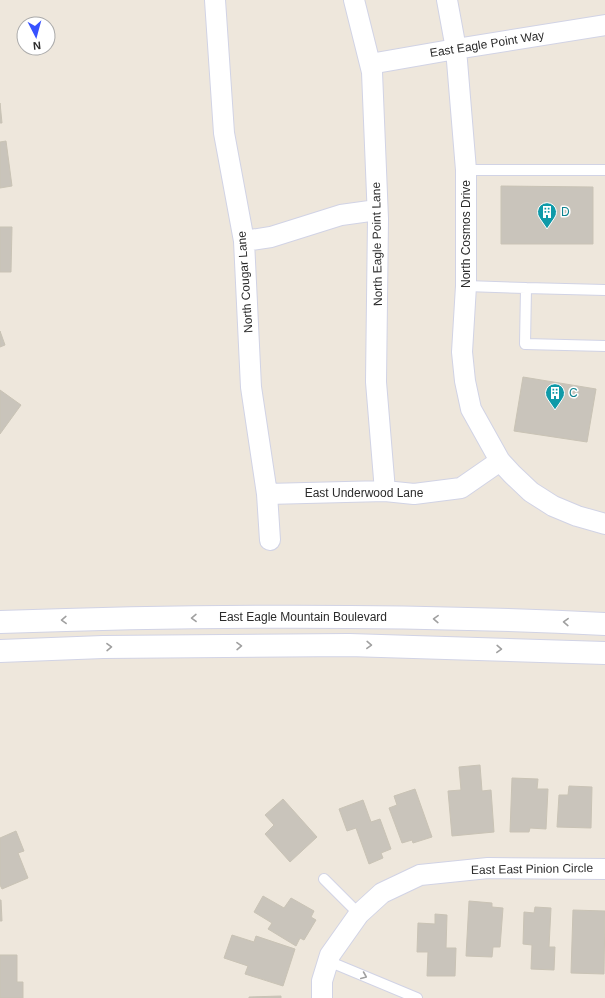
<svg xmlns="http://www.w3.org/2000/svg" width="605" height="998" font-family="Helvetica,sans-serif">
	<rect width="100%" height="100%" fill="#eee7dc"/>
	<path fill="#c9c4bb" stroke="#c9c3b5" d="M0,103l2,20h-2z
		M6,141l6,45 -12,2v-46z
		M501,186l92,1v57h-92z
		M0,227h12l-1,45h-11z
		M0,331l5,14 -5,2z
		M523,377l73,12 -9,53 -73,-11z
		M0,390l21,15 -21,29z
		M480,765l2,26 9,-1 3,42 -42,4 -4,-45 13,-1 -2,-23z
		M512,778l26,1 -1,10h11l-2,40 -16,-1 -1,4h-19z
		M569,786l23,1 -1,41 -34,-1 2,-32h9z
		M415,789l17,48 -19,6 -1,-3 -10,3 -13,-35 8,-3 -3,-9z
		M283,799l34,38 -27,25 -25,-28 9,-9 -9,-10z
		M363,800l8,22 9,-3 11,30 -10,4 2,5 -14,6 -13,-36 -9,3 -8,-22z
		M16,831l8,20 -6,2 10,25 -26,11 -2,-4v-47z
		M263,896l21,12 7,-10 23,13 -3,6 5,3 -12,20 -4,-2 -4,8 -28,-17 4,-6 -18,-11z
		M0,900h1l1,21h-2z
		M469,901l23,2v4l11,1 -3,39h-7l-1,10 -26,-1z
		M535,907l16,1 -2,39h6l-1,23 -23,-1 1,-24 -9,-1 1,-32 10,1z
		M573,910l32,1 -1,63 -33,-1z
		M435,914l12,1 -1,33h10l-1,28h-28l1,-24h-11l1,-29 17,1z
		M232,935l22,7 2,-6 39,13 -12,37 -38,-12 3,-8 -24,-8z
		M0,955h17v27h6v16h-23z
		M281,996v2h-32v-1z"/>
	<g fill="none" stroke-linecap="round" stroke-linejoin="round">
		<g stroke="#d1d3e5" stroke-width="12">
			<path id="service" d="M466,170h139
				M466,286l60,2 -1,56 80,2
				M526,288l79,2
				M324,879l35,35
				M328,961l89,37"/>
		</g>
		<g stroke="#d1d3e5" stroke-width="22">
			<path id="minor" d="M215,0l9,133 20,108 7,146 16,107 3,46
				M354,0l18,72 6,147 -2,163 9,109
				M447,0l9,49 10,121v116l-4,66 3,29 6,28 29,52 12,13 19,18 22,14 24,10 28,8
				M370,64l86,-15 149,-24
				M244,241l27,-4 70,-22 36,-5
				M267,494l118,-3 29,3 47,-6 39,-27
				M322,998v-17l8,-26 29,-41 23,-21 38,-18 68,-7 117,1"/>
		</g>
		<g stroke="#d1d3e5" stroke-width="24">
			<path id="tertiary" d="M0,622c202,-7 404,-8 605,2
				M0,651l103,-4 246,-2 256,8"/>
		</g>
		<use href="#service" stroke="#fff" stroke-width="10"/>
		<use href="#minor" stroke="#fff" stroke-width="20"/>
		<use href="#tertiary" stroke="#fff" stroke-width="22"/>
	</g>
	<defs><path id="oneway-chevron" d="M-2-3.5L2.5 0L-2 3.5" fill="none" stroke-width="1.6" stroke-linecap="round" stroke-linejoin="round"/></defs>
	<g stroke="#a0a0a0">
		<use href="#oneway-chevron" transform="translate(194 618) rotate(179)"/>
		<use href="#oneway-chevron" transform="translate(436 619) rotate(-178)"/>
		<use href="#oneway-chevron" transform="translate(64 620) rotate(178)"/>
		<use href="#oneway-chevron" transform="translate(566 622) rotate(-178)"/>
		<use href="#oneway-chevron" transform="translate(369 645) rotate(2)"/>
		<use href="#oneway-chevron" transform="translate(239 646) rotate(-1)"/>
		<use href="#oneway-chevron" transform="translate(109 647) rotate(-1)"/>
		<use href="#oneway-chevron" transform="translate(499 649) rotate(2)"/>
		<use href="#oneway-chevron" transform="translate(364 976) rotate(23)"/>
	</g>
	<defs>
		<g id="building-pin" transform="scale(1)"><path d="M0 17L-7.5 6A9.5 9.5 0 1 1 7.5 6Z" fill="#0f9aa8" stroke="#fff"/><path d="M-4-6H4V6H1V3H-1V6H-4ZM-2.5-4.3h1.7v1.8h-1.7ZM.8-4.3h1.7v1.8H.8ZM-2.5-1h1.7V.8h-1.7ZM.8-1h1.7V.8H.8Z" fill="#fff"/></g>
	</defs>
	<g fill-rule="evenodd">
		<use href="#building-pin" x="547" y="212"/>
		<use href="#building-pin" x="555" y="393"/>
	</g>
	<g text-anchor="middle" stroke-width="3" stroke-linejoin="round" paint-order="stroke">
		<g font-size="12" fill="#2b2b2b" stroke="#fff">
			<text transform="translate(487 44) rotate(-9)" y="4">East Eagle Point Way</text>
			<text transform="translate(466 234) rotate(-90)" y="4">North Cosmos Drive</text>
			<text transform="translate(377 244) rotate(-91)" y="4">North Eagle Point Lane</text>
			<text transform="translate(245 282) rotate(-94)" y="4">North Cougar Lane</text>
			<text x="364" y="497">East Underwood Lane</text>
			<text x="303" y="621">East Eagle Mountain Boulevard</text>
			<text transform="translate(532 869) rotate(-1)" y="4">East East Pinion Circle</text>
		</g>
		<g font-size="12" fill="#0d838f" stroke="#fff" text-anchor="start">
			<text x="561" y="216">D</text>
			<text x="569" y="397">C</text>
		</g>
	</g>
	<g transform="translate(36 36) rotate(174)"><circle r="19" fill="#ffffff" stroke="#aaaaaa"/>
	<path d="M0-3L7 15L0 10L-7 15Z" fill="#3751ff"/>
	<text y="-6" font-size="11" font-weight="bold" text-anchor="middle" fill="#2b2b2b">N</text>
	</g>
</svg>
